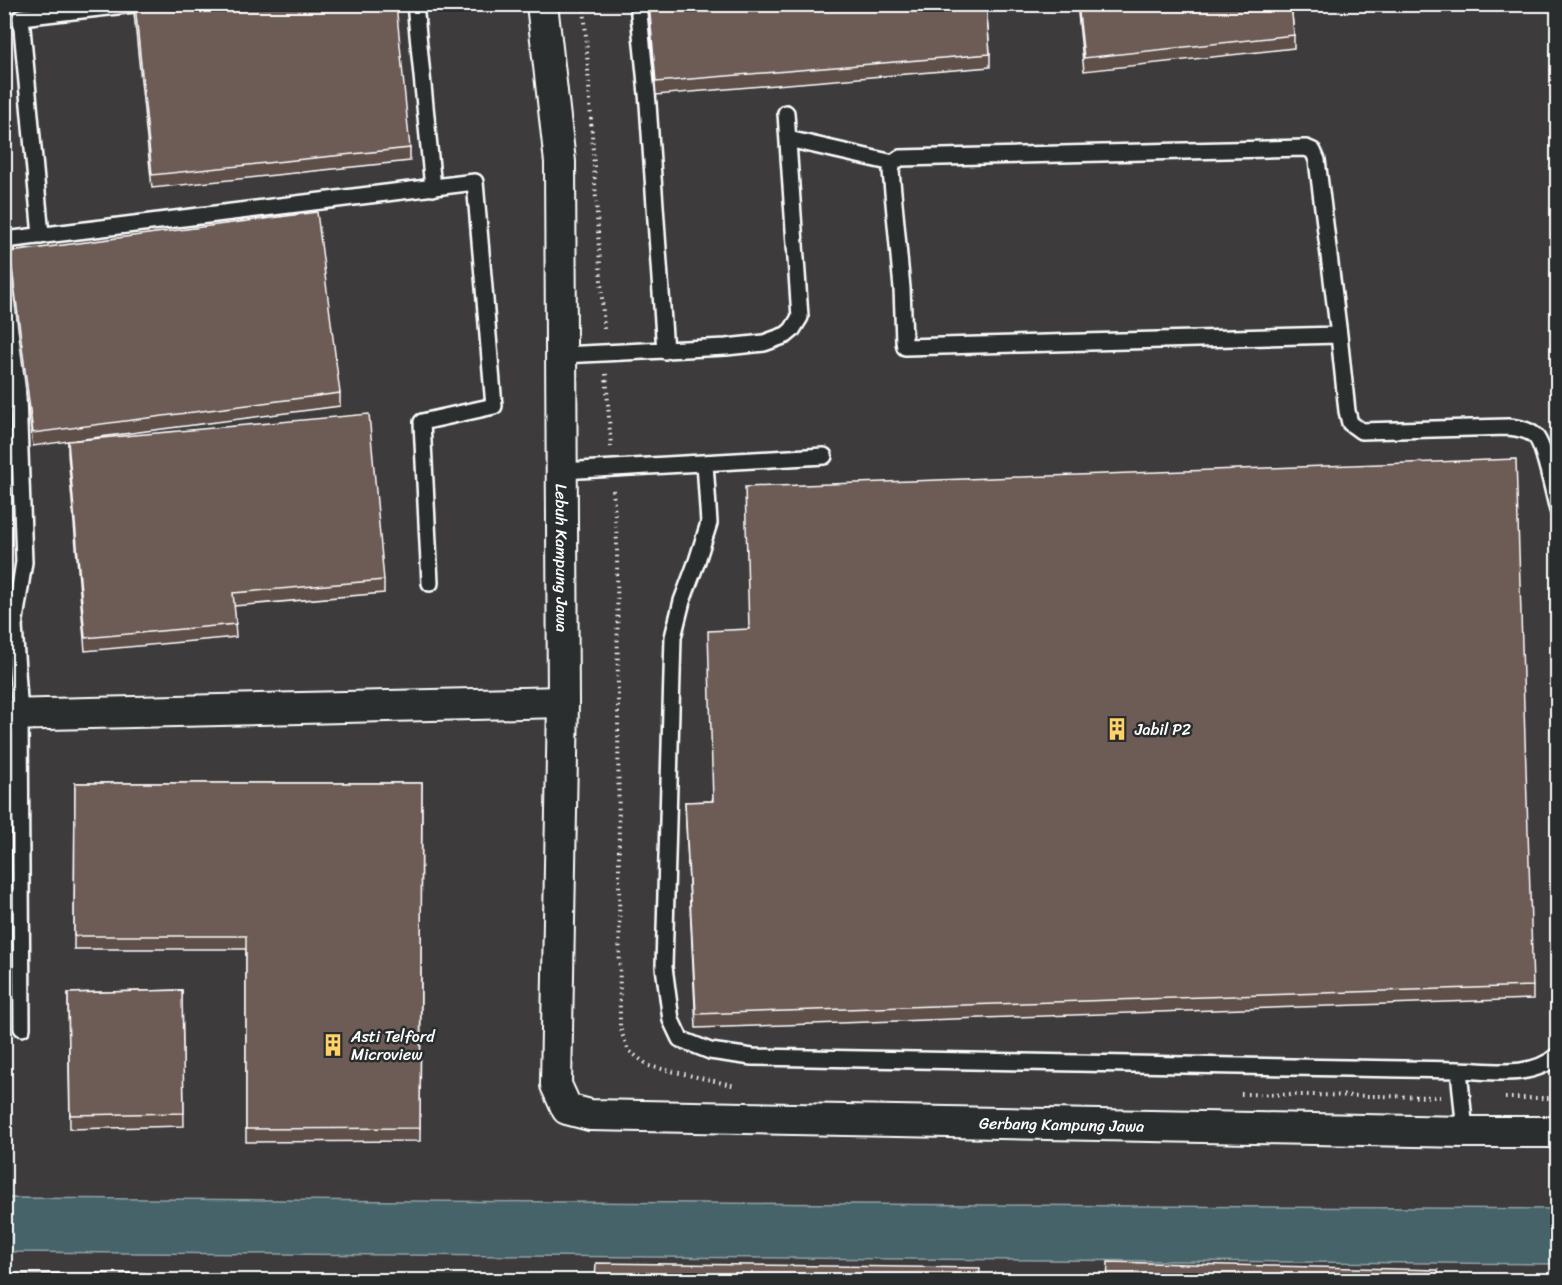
<svg xmlns="http://www.w3.org/2000/svg" width="1562" height="1285" font-family="Sriracha,sans-serif">
	<rect width="100%" height="100%" fill="#2a2d2e"/>
	<filter id="ink" filterUnits="userSpaceOnUse"><feTurbulence type="fractalNoise" baseFrequency=".0167" numOctaves="2"/><feDisplacementMap in="SourceGraphic" scale="12" xChannelSelector="R" yChannelSelector="G"/><feConvolveMatrix kernelMatrix="1 2 1 2 8 2 1 2 1" color-interpolation-filters="sRGB"/></filter>
	<g filter="url(#ink)">
		<path fill="#3e3b3a" d="M5,5h1552v1275h-1552z"/>
		<path fill="#46636a" stroke="#90a1a6" stroke-width="1.5" d="M5,1198l1552,11 1,55 -1553,-12z"/>
		<g fill="none" stroke-linecap="round" stroke-linejoin="round">
			<g stroke="#fff" stroke-width="20">
				<path id="service" d="M415,4l18,184
					M638,4l10,100 17,247
					M788,139l105,24 7,-5 406,-10 7,3 4,9 22,175 -434,12 -1,-6 -2,-53 -11,-117 2,-8
					M41,236l-20,-219 113,-13
					M4,237l12,104 8,221 -10,64 6,89 2,313
					M5,240l470,-58 19,224 -72,16 8,161
					M1339,335l8,76 3,12 11,8 147,-4c9,1 19,2 26,8 10,7 20,61 24,75
					M562,355l164,-8 38,-4 22,-8 6,-5 8,-13 -14,-204
					M705,463l4,60 -12,38 -15,40 -9,36 -9,330 7,53 9,19 30,12 42,6 707,13 6,62
					M562,471l262,-15
					M1459,1070c33,1 73,9 99,-15"/>
			</g>
			<g stroke="#fff" stroke-width="34">
				<g id="minor">
					<path id="s1" d="M542,4l18,158 3,540 -7,383 11,24 23,6 875,17h93"/>
					<path d="M4,715l559,-13"/>
				</g>
			</g>
			<path stroke="#fff" stroke-width="4" stroke-dasharray="1.5 4.5" stroke-linecap="butt" d="M584,4l20,326
				M606,374l5,73
				M613,490l4,52 3,486 8,22 21,16 87,20
				M1241,1094l199,3
				M1505,1098h53"/>
			<use href="#service" stroke="#2a2d2e" stroke-width="15"/>
			<use href="#minor" stroke="#2a2d2e" stroke-width="30"/>
		</g>
		<path fill="#5e4f4a" stroke="#fff" stroke-width="1.5" d="M134,4l276,144v13l-258,27 -18,-175z
			M649,4h337l4,50v13l-334,28z
			M1077,4h214l3,31v13l-210,23z
			M10,252l330,141v13l-263,34 307,140v13l-150,13 2,31 -151,14 -17,-197v-13l-35,5 -23,-181z
			M749,629l784,357v13l-837,29 -11,-226 27,-1z
			M75,783h347l-2,358 -174,1v-193h-172z
			M182,990l2,136 -114,3 -2,-136z"/>
		<path fill="#6d5c56" stroke="#fff" stroke-width="1.5" d="M135,4h261l14,144 -258,27z
			M649,4h337l4,50 -334,28z
			M1078,4h213l3,31 -210,23z
			M317,212l23,181 -307,40 -23,-181z
			M369,414l15,166 -151,13 3,31 -151,14 -17,-197z
			M1516,459l17,527 -837,28 -11,-212 28,-1 -5,-170 41,-2 -4,-142z
			M75,783h347l-2,345 -174,1v-193h-172z
			M182,990l2,123 -114,2 -2,-122z
			M1108,1262l330,8v11h-331z
			M596,1263l384,5 -1,13h-384z
			M144,1273v8h-140v-7z
			M224,1276l106,5h-106z"/>
	</g>
	<defs>
		<g id="building-bare" transform="scale(1.8)"><path d="M-4-6H4V6H1V3H-1V6H-4ZM-2.5-4.3h1.7v1.8h-1.7ZM.8-4.3h1.7v1.8H.8ZM-2.5-1h1.7V.8h-1.7ZM.8-1h1.7V.8H.8Z" fill="#ffd166" stroke="#2a2d2e" stroke-width="2.5" paint-order="stroke"/></g>
	</defs>
	<g fill-rule="evenodd">
		<use href="#building-bare" x="1117" y="729"/>
		<use href="#building-bare" x="333" y="1045"/>
	</g>
	<g text-anchor="middle" stroke-width="5" stroke-linejoin="round" paint-order="stroke">
		<g font-size="16" fill="#fff" stroke="#2a2d2e">
			<text dy="6" stroke="none"><textPath href="#s1" startOffset="555">Lebuh Kampung Jawa</textPath></text>
			<text dy="6" stroke="none"><textPath href="#s1" startOffset="1604">Gerbang Kampung Jawa</textPath></text>
		</g>
		<g font-size="16" fill="#fff" stroke="#2a2d2e" text-anchor="start">
			<text x="1135" y="735">Jabil P2</text>
			<text x="351" y="1042">Asti Telford<tspan x="351" dy="18">Microview</tspan></text>
		</g>
	</g>
	<rect width="1562" height="1285" fill="none" stroke="#2a2d2e" stroke-width="24"/>
	<rect x="12" y="12" width="1538" height="1261" fill="none" stroke="#fff" stroke-width="2" filter="url(#ink)"/>
</svg>
